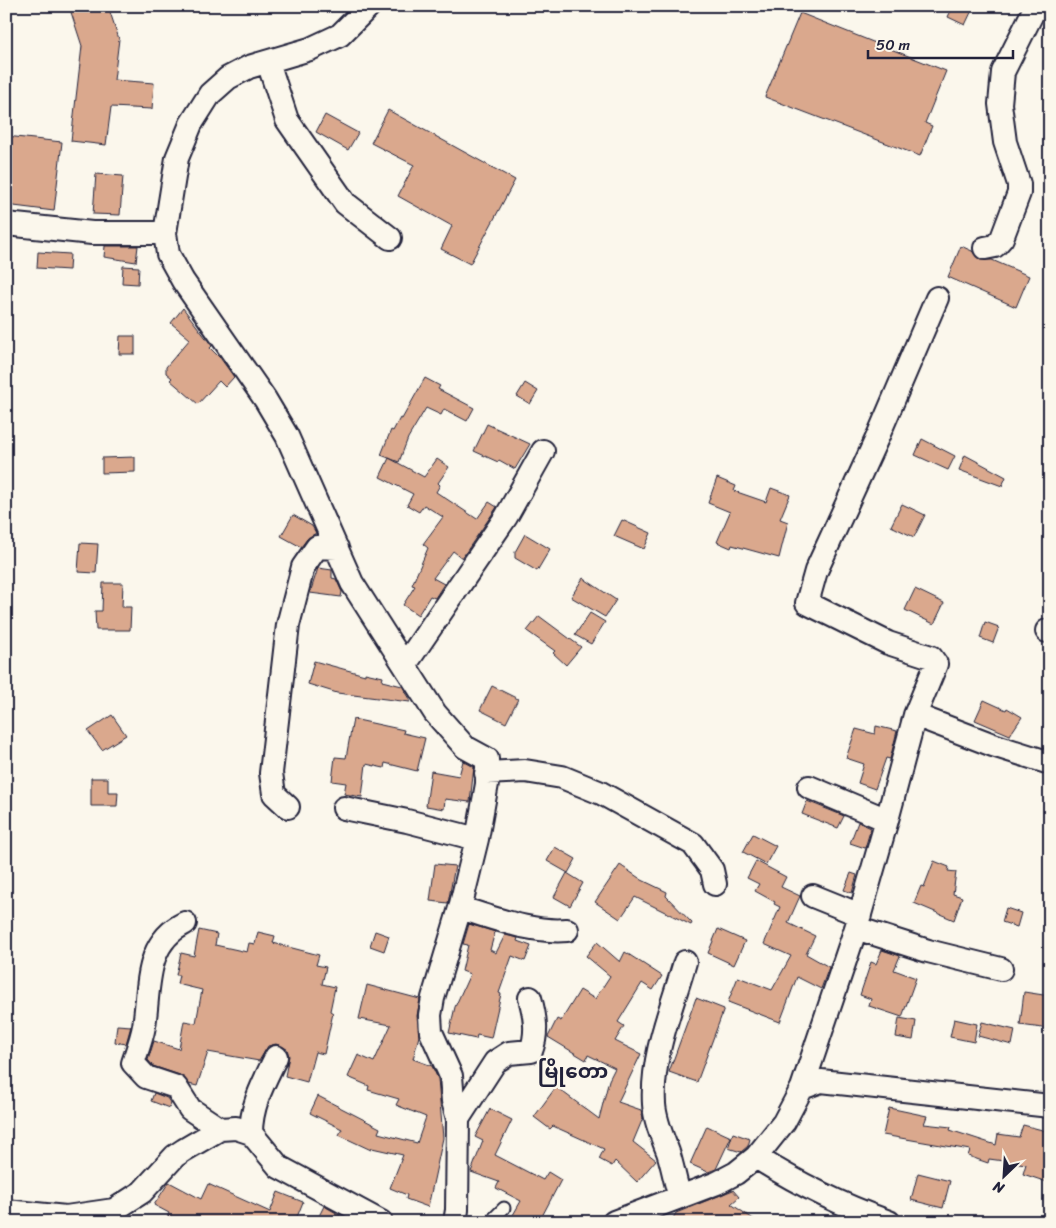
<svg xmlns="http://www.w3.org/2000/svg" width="1056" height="1228" font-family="Sriracha,'Noto Sans Myanmar',sans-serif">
	<rect width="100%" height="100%" fill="#fbf7ec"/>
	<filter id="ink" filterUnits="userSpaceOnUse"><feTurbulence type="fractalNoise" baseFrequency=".02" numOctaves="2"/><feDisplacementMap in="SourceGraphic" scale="10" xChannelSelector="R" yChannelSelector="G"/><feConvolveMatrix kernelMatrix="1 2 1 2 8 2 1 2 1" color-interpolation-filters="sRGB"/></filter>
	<g filter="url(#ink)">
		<path fill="#daa88d" stroke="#22223b" d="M69,6h39l11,33 -5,41 40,3 -2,26 -41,-2 -5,38 -35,-4 11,-95z
			M953,6h21l-9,19 -17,-8z
			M800,13l146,58 -21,52 7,3 -12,30 -155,-59z
			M388,110l127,70 -45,84 -29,-15 11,-23 -54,-30 16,-31 -43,-22z
			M325,115l33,18 -10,17 -32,-18z
			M6,136l56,6 -8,69 -48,-6z
			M96,174l27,2 -3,39 -27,-1z
			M105,246h33l-2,16 -32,-5z
			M961,246l11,5 8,9h12l37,16 -13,31 -68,-30z
			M38,252l32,2 -1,16 -32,-2z
			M123,266l16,1 -1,17 -16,-1z
			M183,308l29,38 -2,2 11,11 13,18 -9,10 -6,-6 -21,23 -28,-24 2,-2 -6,-5v-6l24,-28 -19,-16z
			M120,336h15v18h-16z
			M425,378l15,8 -2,3 36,19 -7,13 -23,-12 -3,6 -15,-7 -18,30 -9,24 -18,-7 10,-25 2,1 7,-13 2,1z
			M525,383l13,8 -8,13 -13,-8z
			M487,424l43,20 -15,25 -16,-9 -1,2 -24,-11z
			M922,439l33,17 -7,14 -33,-15z
			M965,455l41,22 -4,9 -43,-16z
			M135,457v15l-33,1v-15z
			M389,458l35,19 13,-18 12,8 -11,16 2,2 -4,7 41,27 12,-17 8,5 -35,51 -9,-7 -20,27 11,6 -9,14 -5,-2 -12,19 -15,-10 12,-19 -3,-1 16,-37 -5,-4 20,-27 -19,-12 -5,7 -12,-7 6,-11 -33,-17z
			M717,478l19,8 -2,5 32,11 5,-14 19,7 -10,24 8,3 -9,36 -47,-13 -1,3 -14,-6 13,-30 -22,-9z
			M902,504l23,11 -11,22 -23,-11z
			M293,515l19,11 4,7 -9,6 -6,8 -20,-11z
			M622,520l29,13 -7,16 -30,-13z
			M525,534l25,15 -13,22 -22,-13v-6z
			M80,543l18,1 -2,29 -18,-1z
			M318,568l14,2v8l4,1 6,13 -1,5 -31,-4z
			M583,578l33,22 -11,17 -34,-20z
			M103,583h20l-1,24h9l-1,23h-34l-1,-19h7z
			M915,589l29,14 -10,21 -29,-14z
			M590,613l15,9 -14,22 -16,-9z
			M539,616l42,31 -15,18 -13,-12 2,-2 -28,-20z
			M985,622l14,5 -6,16 -13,-5z
			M314,661l51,14v-2l18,4 -1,4 20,5 8,13v3l-73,-9 -29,-9z
			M492,686l26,13 -12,24 -26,-13z
			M984,700l22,10 1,-2 15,9 -12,18 -35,-15z
			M112,715l14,20 -24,15 -14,-19z
			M353,719l51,11 -1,3 22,5 -8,33 -32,-8 -1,5 -18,-4 -4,33 -18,-3 2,-11 -14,-2 3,-24 11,1z
			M876,726l21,5 -7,28 -4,-1 -11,31 -17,-6 6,-19 -18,-6 10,-29 19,5z
			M463,761l11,6 -4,35 -25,-3 -1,10 -18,-3 5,-35 28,5z
			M91,778h17v14h10l-1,14h-26z
			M807,801l37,15 -6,12 -36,-14z
			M858,822l13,6 -6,20 -15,-5z
			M753,834l23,12 -10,18 -23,-12z
			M555,847l21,12 -8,14 -21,-12z
			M756,861l30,16 -5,10 19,9 -12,27 27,13 -9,18 23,13 -8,22 -24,-12 -17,45 -52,-20 10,-25 34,13 19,-34 -27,-12 16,-37 -6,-3 1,-2 -20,-11 4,-7 -12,-6z
			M934,861l15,6 -1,4 8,1 -3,22 9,3 -8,23 -40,-17 7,-17 3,1z
			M435,864l20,2 -7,37 -18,-2z
			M620,865l22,15 25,12 -1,4 26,27 -1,2 -56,-28 -15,22 -25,-17z
			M567,873l16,10 -13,23 -16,-9z
			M851,873l6,2 -5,18 -8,-3z
			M1006,908l15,5 -4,14 -15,-5z
			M469,924l26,8 -5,18 6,3 9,-18 13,3 -1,3 14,5 -6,15 -13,-5 -13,37 2,1 -10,44 -14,-3 -1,4 -27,-6 6,-26 15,-33 -8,-3 6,-26 -5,-1z
			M718,929l27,12 -11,24 -26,-12z
			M199,930l18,4 -2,11 32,7 2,-9 6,1 3,-12 17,4 -2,7 46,12 -3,10 10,2 -4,17 13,3 -5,24 3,2 -9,41 -9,-2 -8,30 -22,-6 4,-20 -2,-7 -11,-5 -8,2 -9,15 -51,-9 -11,34 -8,-2 -9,-9 -27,-9 -5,-6 6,-19 25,8 5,-28 12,2 6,-33 -25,-6 2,-9h-3l5,-22 13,3z
			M375,931l14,5 -5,15 -14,-5z
			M597,942l23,20 5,-10 37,24 -9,14 -11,-7 -24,39 6,4 -9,15 26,13 -23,48 23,8 2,8 -10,24 23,18 -19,22 -22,-21 -3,5 -13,-7 5,-10 -51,-23 -3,3 -16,-12 22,-30 43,32 10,-39 6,-12 -27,-13 -2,5 -38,-23 9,-18 4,2 19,-31 15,9 15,-23 -24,-20z
			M882,950l18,6 -6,14 22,8 -14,39 -33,-11 2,-7 -11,-4 11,-33 5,2z
			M367,985l53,14 -3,17 2,20 -6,23 19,7 6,13 5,59 -15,69 -22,-8 1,-4 -17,-7 13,-33 -31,-7 -1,2 -32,-15 3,-6 -32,-16 8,-17 62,32 -2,5 39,10 9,-26 -30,-12 3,-6 -31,-9 1,-4 -21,-9 10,-22 16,7 17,-37 -32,-6z
			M1024,992l26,4v33l-30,-4z
			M696,998l28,11 -27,73 -28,-10z
			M899,1018l17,3 -3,19 -17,-3z
			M954,1019l23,5 -3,18 -24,-5z
			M982,1022l33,8 -3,15 -34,-9z
			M117,1025l14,1 -5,18 -11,-2z
			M154,1093l13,5 4,6 -2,4 -18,-7z
			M889,1108l38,8 -3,8 27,3 -1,3 46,15 2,-11 21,3 4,-12 27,7v51l-27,-9 3,-10 -37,-5 -1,4 -20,-7 2,-6 -87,-15z
			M490,1109l22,11 -17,35 48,25 5,-8 13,8 -22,42h-30l12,-21 -25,-13 3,-6 -28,-10 12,-31 -8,-4z
			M707,1126l24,11 -15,32 -8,3 -18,-8z
			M733,1133l17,6 -2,7 -7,6 -13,-4z
			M918,1173l32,8 -7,27 -32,-8z
			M169,1182l32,17 7,-15 62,28 8,-20 25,10 -8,20h-130l4,-9 -15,-8z
			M733,1190l6,7 -8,7 27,18h-87l5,-9z
			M324,1206l16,9 -3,7 -18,-6z"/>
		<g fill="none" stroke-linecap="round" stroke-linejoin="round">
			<g stroke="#22223b" stroke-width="15">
				<path id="service" d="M490,1222l14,-14"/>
			</g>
			<g stroke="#22223b" stroke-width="26">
				<path id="minor" d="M369,6l-29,29 -30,14 -61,18 -21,11 -18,16 -19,30 -14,34 -12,75 3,21 15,27 82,118 22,37 65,147 83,130 30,34 22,12v25l-10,55 -17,69 -27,90 -3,17 1,17 20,44 2,25 5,18 -1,91 -2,12
					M268,62l19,58 58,83 45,35
					M6,224l86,9h73
					M985,248l10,-2 7,-8 17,-45v-9l-14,-42 -5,-38 3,-32 33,-66
					M1047,631h3
					M405,665l101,-148 37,-66
					M915,715l78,30 57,18
					M486,773l39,-2 37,6 39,16 92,51 19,26 3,14
					M809,787l78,33 28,-105 21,-51 -5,-7 -43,-14 -81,-40 9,-32 62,-135 59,-138
					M288,807l-14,-13 -3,-21 17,-148 15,-58 14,-20 20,1
					M344,808l63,13 70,18
					M813,896l47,19
					M460,908c35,10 71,25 107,22
					M185,923c-41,20 -35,64 -41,103 -2,12 -7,25 -11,37l13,14 30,10 14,22 30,20
					M856,928l72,23 73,18
					M802,1088l54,-160 31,-108
					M458,1119l37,-57 14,-9 22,-2c7,-18 4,-35 -1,-53
					M251,1133c0,-28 13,-51 25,-76
					M756,1157c42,27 85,48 133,65
					M680,1197c-5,-15 -7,-30 -12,-45 -6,-16 -13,-31 -14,-48 -3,-49 18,-96 31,-142
					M6,1211l60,6 48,-7 28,-18 33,-36 9,-6 36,-21 16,-1 15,5 28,34 102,55
					M614,1222l103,-39 19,-10 20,-16 28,-35 18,-34 19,-7 229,25"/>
			</g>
			<use href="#service" stroke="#fbf7ec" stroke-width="11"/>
			<use href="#minor" stroke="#fbf7ec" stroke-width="22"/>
		</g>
	</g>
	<g text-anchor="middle" stroke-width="5" stroke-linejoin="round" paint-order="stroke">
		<g font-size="20" font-weight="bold" fill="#22223b" stroke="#fbf7ec">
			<text x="573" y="1078">မြိုတော</text>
		</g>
	</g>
	<rect width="1056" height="1228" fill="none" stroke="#fbf7ec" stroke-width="25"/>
	<rect x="12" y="12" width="1031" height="1203" fill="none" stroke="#22223b" stroke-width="2" filter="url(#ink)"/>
	<g transform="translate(1004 1176) rotate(205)" stroke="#fbf7ec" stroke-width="4" paint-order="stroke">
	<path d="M0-4L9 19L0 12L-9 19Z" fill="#22223b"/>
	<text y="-8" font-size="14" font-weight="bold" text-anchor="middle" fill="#22223b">N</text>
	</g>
	<path d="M868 50v8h145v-8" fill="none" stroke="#22223b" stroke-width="2.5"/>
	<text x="876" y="50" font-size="15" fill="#22223b" stroke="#fbf7ec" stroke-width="4" paint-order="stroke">50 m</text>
</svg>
